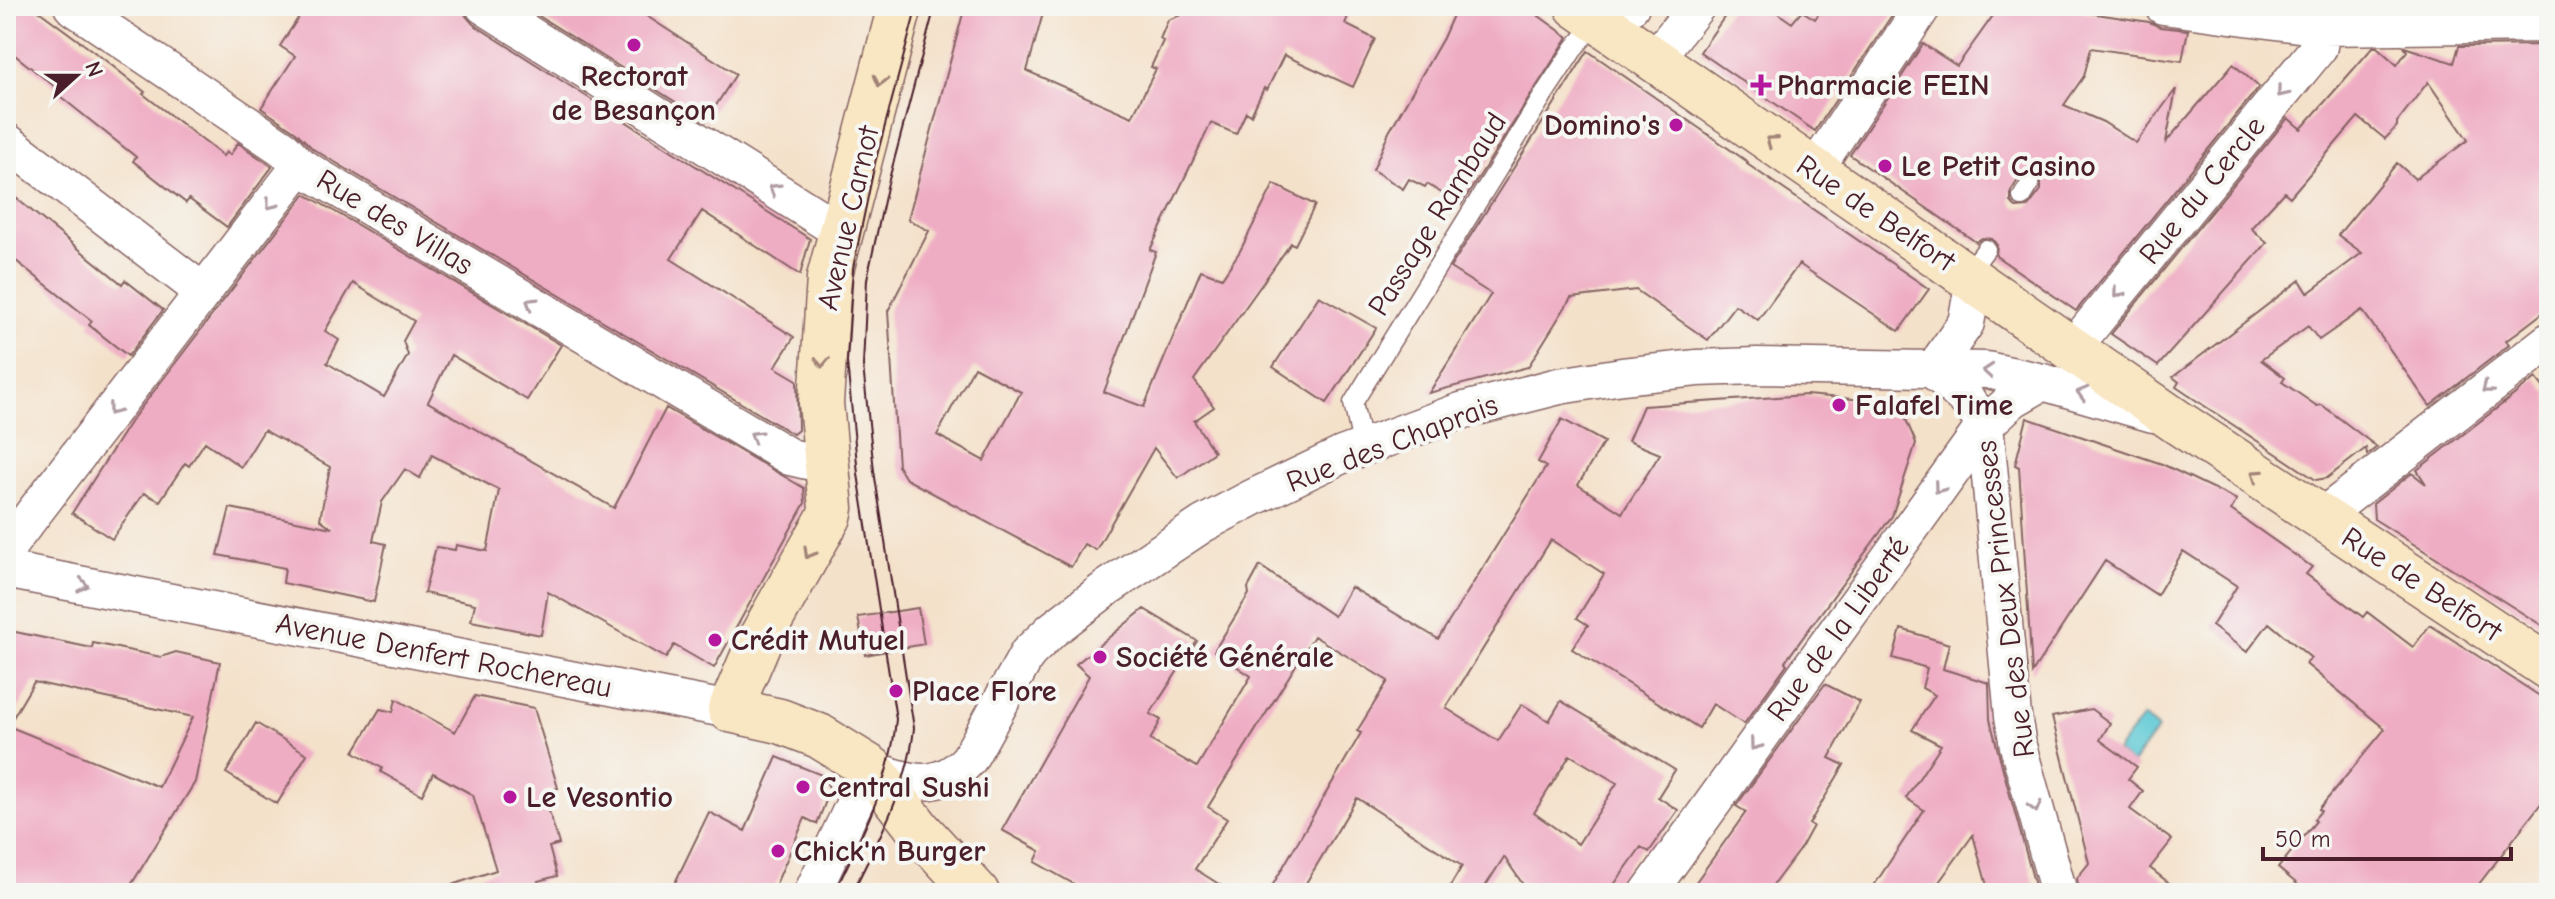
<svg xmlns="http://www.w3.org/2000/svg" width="2555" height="899" font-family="'Comic Neue',sans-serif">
	<rect width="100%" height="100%" fill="#f6f6f2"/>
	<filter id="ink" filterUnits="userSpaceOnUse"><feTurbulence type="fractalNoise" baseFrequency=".0125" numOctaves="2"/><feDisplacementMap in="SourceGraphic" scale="16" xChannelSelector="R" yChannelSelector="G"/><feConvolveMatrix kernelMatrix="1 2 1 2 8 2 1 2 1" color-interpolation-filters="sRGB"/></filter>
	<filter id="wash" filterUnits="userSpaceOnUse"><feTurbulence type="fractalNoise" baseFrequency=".006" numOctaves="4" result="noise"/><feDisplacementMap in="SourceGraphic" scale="32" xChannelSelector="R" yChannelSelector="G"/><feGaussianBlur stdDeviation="1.8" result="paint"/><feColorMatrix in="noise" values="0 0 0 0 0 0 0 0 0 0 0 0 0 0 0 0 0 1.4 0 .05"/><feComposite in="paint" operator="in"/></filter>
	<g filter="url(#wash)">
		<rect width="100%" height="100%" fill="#f4e1ca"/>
		<path fill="#5dc9d5" stroke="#547480" stroke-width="2" d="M2143,717l15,12 -26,35 -16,-12z"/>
		<g id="blocks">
			<path fill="#efadc4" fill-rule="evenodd" d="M6,6h26l73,54 40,32 -2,2 80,62 3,-4 4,3 8,-12 32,22 2,2 -45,60 -38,-28 -3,4 -53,-42 3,-4 -80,-64 3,-3 -53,-42z
				M306,6h157l3,10 7,8 337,215 -10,36 -98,-64 -31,48 123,78 -19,30 22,13 1,50 -5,4 -480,-285 -17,-17 -35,-24 34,-52 -15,-10z
				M523,6h108l105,68 -30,47z
				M965,6h80l-18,65 105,46 24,-48 -5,-2 12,-26 -3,-2 8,-19 13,-5 5,-9h166l-7,18 30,15 -22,48 -69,-32 -17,35 -3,-2 -13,27 -5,-3 -10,22 -25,-11 -61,127 6,2 -52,140 40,15 57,-137 21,8 18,-27 34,-67 41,21 -20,40 -4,-2 -97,137 20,27 -20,14 20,31 -36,26 -24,-30 -58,102 -12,-6 -13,23 -165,-88 -8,-13 -10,-155 41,-80 -21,-12zM974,367l47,25 -37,69 -47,-26z
				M1457,6h68l43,31 -107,168 -34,-21 -2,3 -16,-8 -6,10 -30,-19 16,-38 54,-94z
				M1732,6h36l24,17 10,-12 13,8 9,-13h74l-83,125 -115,-79z
				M2000,6h44l105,16 11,5 28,3 -6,31 -91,-13 -7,28 -20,29 39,17 33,21 40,-54 -10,53 67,-78 26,23 -183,224 -80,-55 1,-11 -5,-6 -10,-1 -6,4 -126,-87 73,-111 34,22zM2031,172l10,7v11l-13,17 -12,1 -5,-6v-11l9,-14z
				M2549,45v263l-43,33 3,4 -79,61 -68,-96 -43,30 -11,-14 -47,34 24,18 -3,4 35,24 5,-1 55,42 -10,8 -1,-7 -39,30 -11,2 -140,-93 3,-5 -6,-5 127,-97 8,13 54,-40 -24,-18 59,-72 18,16 53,-39 -40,-58 -31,40v4l-12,13 -27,-22 -68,80 -6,-5 -33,36 16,15 -109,123 -47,-32 177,-216 13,11 72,-82h4l20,18 10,-14 -3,-4 50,16 5,-17z
				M1588,51l160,111 -1,2 182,125 -30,42 -100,-67 -41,56 -23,-15 -27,35 -72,-50 -65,8 -43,69 -99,26 62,-99 -41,-26z
				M6,190l116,94 3,-4 38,30 -35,46 -39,-31 3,-4 -86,-68z
				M305,194l256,151 -34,55 -76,-45 -23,47 186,106 52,-100 138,80 1,15 -91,165 -40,-23 -8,13 -118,-66 -7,43 -70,-14 4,-17 -51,-11 12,-46 19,3 1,-5 31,6 12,-61 -67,-35 -12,23 -15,-9 -23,33 -9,39 13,3 -12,58 -91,-19 2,-15 -67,-13 12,-47 102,20 -12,-9 10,-52 -66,-37 -23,37 -36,-25 -16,24 -4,-3 -25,38 -16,-8 -32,46 -40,-26 59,-92zM353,283l61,38 -11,20 5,14 -24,42 -57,-34 12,-23 -14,-9z
				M1319,296l57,32 -49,75 -54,-36z
				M2536,378l13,16v236l-175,-111 -1,-15 39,-31 14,11 -9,-14z
				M1806,395l93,8 17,40 -24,73 -107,146 2,2 -43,60 -31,-20 -14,24 -127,-79 16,-24 -11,-7 27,-44 -53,-34 -105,168 52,33 24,-37 27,17 12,-20 114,69 -17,27 20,13 -29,42 -8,-5 -33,46h-79l-25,-36 -23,36h-35l16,-27 -105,-68 -57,95h-32l93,-160 -4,-2 31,-50 -74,-45 -106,171 19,12 -32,50 38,24h-143l-55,-31 5,-11 -38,-21 87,-154 -13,-12 68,-55 53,32 -47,73 11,6 -11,20 47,27 54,-91 -37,-25 35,-57 -1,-6 12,-22 74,50 17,-29 87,52 108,-172 -8,-5 24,-43 42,23 -26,43 44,28 38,-59 -32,-13 15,-35zM1570,755l47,28 -39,61 -44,-31z
				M2027,418l135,46 75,36 -6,10 81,57 -6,7 57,43 4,-5 46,35 17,-22 119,77v91l-77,100h-164l-30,-25 38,-47 -2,-2 7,-8 -2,-2 66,-80 -79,-65 5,-6 -42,-35 -22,29 -35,-26 25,-40 -54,-35 -26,44 -52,-34 -73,112 -13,-206 -4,-2z
				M918,608l6,36 -59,11 -7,-38z
				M1901,629l48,15 -6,25 46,14 1,36 8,32 39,142h-48l-16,-58 -42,58h-62l55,-83 -18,-12 35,-53 -29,-15 23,-35 -13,-7 5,-20 -34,-10z
				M6,630l86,18 1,-5 68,14 15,-5 44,10 -25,120 -69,111h-120zM34,682l159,35 -34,70 -151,-61z
				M1825,684l35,18 -31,56 15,7 -35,59 4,2 -11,20 -35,47h-79l58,-81 -10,-6z
				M475,696l59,12 24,80 -15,4 16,52 -10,3 8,29 -19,5 3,12h-98v-5l53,-18 -23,-75 -40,-22 -11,22 -41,-23 1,-4 -28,-16 26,-43 13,3 3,-13 59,33z
				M2091,709l19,14 -10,17 37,27 -9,12 15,12 -13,18 42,31 -22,28 32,25h-103l-2,-15 12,-15 -37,-146z
				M256,723l51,31 -30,50 -51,-31z
				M777,757l47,19 6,14 -13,34 -12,-6 -33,75h-102l39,-81 36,19z"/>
		</g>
	</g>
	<g filter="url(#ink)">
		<use href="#blocks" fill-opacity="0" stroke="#866363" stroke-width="2"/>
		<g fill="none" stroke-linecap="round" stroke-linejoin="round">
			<g stroke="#866363" stroke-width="21">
				<path id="service" d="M2022,197l8,-13
					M1967,275l19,-26
					M1363,448l-10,-45 193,-312 29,-44 23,-27"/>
			</g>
			<g stroke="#866363" stroke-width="39">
				<path id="minor" d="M72,6l212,143 16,17
					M484,6l356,225
					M2163,6l158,21 228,-3
					M1598,20l33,-14
					M1655,59l42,-53
					M6,141l196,150
					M1814,171l109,-165
					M2072,349l247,-302 2,-20
					M1933,370l34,30 18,25 28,291 5,30 41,147
					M1933,370l33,-47 8,-43
					M2320,518l229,-177
					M6,549l294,-383 490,291 17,4 19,-2
					M6,570l724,140
					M812,893l59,-125c38,16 68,24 98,-9l59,-106 24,-23 56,-43 95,-63 51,-27 88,-42 119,-44 98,-25 63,-10 75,-8 60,-2 230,4 56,12 110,32
					M1648,893l337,-468 27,-25 31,-18"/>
			</g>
			<g stroke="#866363" stroke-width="47">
				<path id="secondary" d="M900,6l-71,272 -8,125 10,105 -2,9 -68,120 -31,73 50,11 39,15 52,32 49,63 57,62
					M1577,6l599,415 373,247"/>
			</g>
			<use href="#service" stroke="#fff" stroke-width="18"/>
			<use href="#minor" stroke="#fff" stroke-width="36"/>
			<use href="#secondary" stroke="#f9e7c3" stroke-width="44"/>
			<path stroke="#4a1f2b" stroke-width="2" d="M834,893c27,-55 57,-112 62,-174l-38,-245 -11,-112 6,-94 22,-105 42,-157
				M852,893c26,-53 56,-105 62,-165l-40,-257 -11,-105 4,-87 20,-92 48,-181"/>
		</g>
		<defs><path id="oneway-chevron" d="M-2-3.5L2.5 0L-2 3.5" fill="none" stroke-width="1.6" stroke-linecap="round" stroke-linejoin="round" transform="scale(2)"/></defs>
		<g stroke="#a28377">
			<use href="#oneway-chevron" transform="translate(880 81) rotate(105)"/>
			<use href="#oneway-chevron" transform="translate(1771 141) rotate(-144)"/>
			<use href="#oneway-chevron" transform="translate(822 362) rotate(93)"/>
			<use href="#oneway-chevron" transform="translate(2256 475) rotate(-146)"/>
			<use href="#oneway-chevron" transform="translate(809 553) rotate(120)"/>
		</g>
		<g stroke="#ae9aa0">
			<use href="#oneway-chevron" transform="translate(2282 92) rotate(129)"/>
			<use href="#oneway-chevron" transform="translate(774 189) rotate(-148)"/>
			<use href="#oneway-chevron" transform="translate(271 204) rotate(128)"/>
			<use href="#oneway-chevron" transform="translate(2118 293) rotate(129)"/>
			<use href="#oneway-chevron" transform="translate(531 303) rotate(-149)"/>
			<use href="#oneway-chevron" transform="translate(1988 371) rotate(-175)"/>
			<use href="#oneway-chevron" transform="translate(2487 388) rotate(142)"/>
			<use href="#oneway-chevron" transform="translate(2082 393) rotate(-164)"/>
			<use href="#oneway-chevron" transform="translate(113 410) rotate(127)"/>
			<use href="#oneway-chevron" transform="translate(755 436) rotate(-149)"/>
			<use href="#oneway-chevron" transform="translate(1939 488) rotate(126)"/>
			<use href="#oneway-chevron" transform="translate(83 585) rotate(11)"/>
			<use href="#oneway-chevron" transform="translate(1755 745) rotate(126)"/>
			<use href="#oneway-chevron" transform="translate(2035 807) rotate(75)"/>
		</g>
	</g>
	<g fill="#b5179e" stroke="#f6f6f2" stroke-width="3">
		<circle cx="634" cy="45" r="8"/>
		<path d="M1757 73h8v8h8v8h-8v8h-8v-8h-8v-8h8z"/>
		<circle cx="1676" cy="125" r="8"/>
		<circle cx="1885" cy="166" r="8"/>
		<circle cx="1839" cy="405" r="8"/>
		<circle cx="715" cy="640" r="8"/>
		<circle cx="1100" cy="657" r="8"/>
		<circle cx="896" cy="691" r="8"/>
		<circle cx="803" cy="787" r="8"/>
		<circle cx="510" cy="797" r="8"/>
		<circle cx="778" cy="851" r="8"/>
	</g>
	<g text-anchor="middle" stroke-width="8" stroke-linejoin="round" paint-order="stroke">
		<g font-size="30" font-weight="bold" fill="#4a1f2b" stroke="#f6f6f2" text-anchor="start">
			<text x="634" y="86" text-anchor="middle">Rectorat<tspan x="634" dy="34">de Besançon</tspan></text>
			<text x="1777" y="95">Pharmacie FEIN</text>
			<text x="1660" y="135" text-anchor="end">Domino's</text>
			<text x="1901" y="176">Le Petit Casino</text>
			<text x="1855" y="415">Falafel Time</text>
			<text x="731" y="650">Crédit Mutuel</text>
			<text x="1116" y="667">Société Générale</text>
			<text x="912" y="701">Place Flore</text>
			<text x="819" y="797">Central Sushi</text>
			<text x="526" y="807">Le Vesontio</text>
			<text x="794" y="861">Chick'n Burger</text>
		</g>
		<g font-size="30" fill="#4a1f2b" stroke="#f6f6f2">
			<text transform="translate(2202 190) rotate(-51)" y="10">Rue du Cercle</text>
			<text transform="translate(1876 213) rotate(34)" y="10">Rue de Belfort</text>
			<text transform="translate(1437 214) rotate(-58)" y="10">Passage Rambaud</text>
			<text transform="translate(848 218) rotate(-77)" y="10">Avenue Carnot</text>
			<text transform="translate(395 222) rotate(31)" y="10">Rue des Villas</text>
			<text transform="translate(1392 443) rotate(-21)" y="10">Rue des Chaprais</text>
			<text transform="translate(2422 584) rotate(33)" y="10">Rue de Belfort</text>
			<text transform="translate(2005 599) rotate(-97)" y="10">Rue des Deux Princesses</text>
			<text transform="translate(1838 629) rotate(-54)" y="10">Rue de la Liberté</text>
			<text transform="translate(444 655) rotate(11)" y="10">Avenue Denfert Rochereau</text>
		</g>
	</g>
	<rect width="2555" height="899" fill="none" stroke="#f6f6f2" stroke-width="32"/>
	<g transform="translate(76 76) rotate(69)" stroke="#f6f6f2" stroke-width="6" paint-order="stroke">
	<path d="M0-6L14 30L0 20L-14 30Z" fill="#4a1f2b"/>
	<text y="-12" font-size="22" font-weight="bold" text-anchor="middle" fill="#4a1f2b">N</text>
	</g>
	<path d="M2263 847v12h248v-12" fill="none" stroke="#4a1f2b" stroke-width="4"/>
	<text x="2275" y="847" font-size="24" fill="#4a1f2b" stroke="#f6f6f2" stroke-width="6" paint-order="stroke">50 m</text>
</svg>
